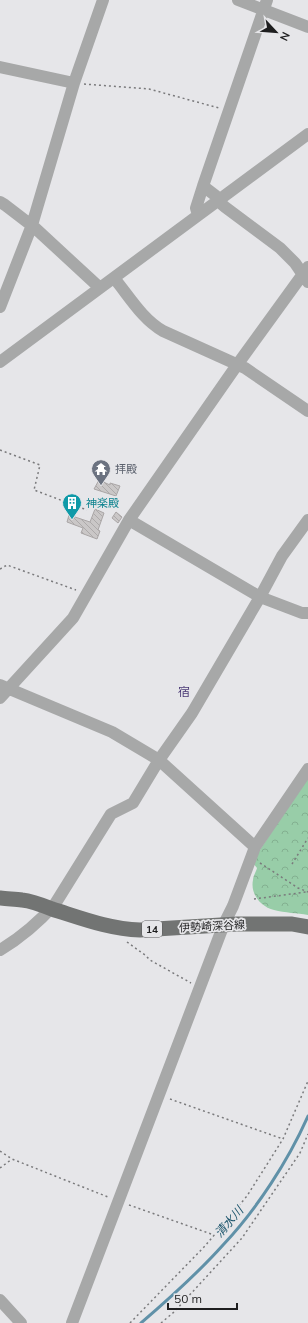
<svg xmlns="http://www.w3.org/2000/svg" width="308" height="1323" font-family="Mulish,'Noto Sans JP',sans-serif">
	<defs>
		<pattern id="park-crowns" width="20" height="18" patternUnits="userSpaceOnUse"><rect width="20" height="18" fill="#98cda8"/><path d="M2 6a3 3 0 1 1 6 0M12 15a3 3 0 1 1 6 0" fill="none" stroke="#83b090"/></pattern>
		<pattern id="building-back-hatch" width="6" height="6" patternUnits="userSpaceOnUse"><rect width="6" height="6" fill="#cac7c7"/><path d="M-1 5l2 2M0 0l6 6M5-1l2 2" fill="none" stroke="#adaaaa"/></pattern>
	</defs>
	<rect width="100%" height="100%" fill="#e6e6e9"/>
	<path fill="url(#park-crowns)" d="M308,776v139c-11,-2 -23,-2 -34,-5 -13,-3 -24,-16 -21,-30 0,-4 3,-8 4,-12l-4,-5 1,-4z"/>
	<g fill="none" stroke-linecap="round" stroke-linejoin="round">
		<path stroke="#6091a8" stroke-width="3" d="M141,1323c29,-25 57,-50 82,-78 34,-36 65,-84 85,-129"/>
	</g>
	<path fill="url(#building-back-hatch)" stroke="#aaa6a6" d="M99,480l11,5v-2l10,3 -4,10 -22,-7z
		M95,509l9,4 -6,17 2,1 -3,8 -16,-6 2,-5 -16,-6 2,-7 21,7z
		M116,512l6,5 -4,6 -6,-5z"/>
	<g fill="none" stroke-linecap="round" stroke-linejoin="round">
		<path stroke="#7a7a7c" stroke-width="1.5" stroke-dasharray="2 3" stroke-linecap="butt" d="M84,84l65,5 70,19
			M0,450l40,15 -6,25 53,20
			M0,569l7,-4 69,25
			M260,863l38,25 10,4
			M292,864l16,-26
			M254,899l52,-7
			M127,942l18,13 5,5 41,23
			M170,1099l113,40
			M0,1151l12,8 96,38
			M0,1168l12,-9
			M129,1205l85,30
			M130,1323l75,-77 42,-50 36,-57 25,-58
			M161,1323l13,-11 68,-74 58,-85 8,-19"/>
		<path stroke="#a7a8a8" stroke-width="12" d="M238,0l70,27
			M0,67l74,16
			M203,186l13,10 2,5 7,6 55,41 15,15 13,19
			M0,202l5,3 30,23 65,60
			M198,215l-2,-7 7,-22 64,-186
			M114,278c15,18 28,41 49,53l82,37 63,43
			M0,307l32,-82 42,-142 29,-83
			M0,362l308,-228
			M129,520l131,77 42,16h6
			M0,685l112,47 47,28 96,87
			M0,698l73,-80 56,-98 108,-155 71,-98
			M0,950c22,-13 38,-27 55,-46l56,-90 22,-11 26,-43 33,-47 68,-116 22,-41 26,-36
			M0,1300l21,23
			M72,1323l152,-399 9,-18 22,-59 53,-78"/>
		<path stroke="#727473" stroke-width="15" d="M0,898c7,1 15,1 22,2 10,1 20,5 30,9 29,9 57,20 88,21l97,-6h55l16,3"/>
	</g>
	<defs>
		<g id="temple-pin" transform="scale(1)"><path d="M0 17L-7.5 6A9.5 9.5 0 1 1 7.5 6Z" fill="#6b7280" stroke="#e6e6e9"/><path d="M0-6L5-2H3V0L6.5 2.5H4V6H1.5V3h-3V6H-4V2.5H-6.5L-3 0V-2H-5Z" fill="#fff"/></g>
		<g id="building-pin" transform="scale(1)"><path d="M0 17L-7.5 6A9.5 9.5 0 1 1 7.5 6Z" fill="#0f9aa8" stroke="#e6e6e9"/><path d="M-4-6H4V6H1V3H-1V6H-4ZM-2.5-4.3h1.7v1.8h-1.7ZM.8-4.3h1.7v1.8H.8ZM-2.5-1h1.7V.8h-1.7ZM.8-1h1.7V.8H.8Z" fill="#fff"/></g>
	</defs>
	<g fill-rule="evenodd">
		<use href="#temple-pin" x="101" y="469"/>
		<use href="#building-pin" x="72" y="503"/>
	</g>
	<g text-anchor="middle" stroke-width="3.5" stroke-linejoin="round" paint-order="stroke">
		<rect fill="#e6e6e9" stroke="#5a5a5c" stroke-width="1" x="142" y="921" width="20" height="16" rx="3"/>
		<g font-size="10" font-weight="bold" fill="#1e1e1f">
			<text x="152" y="933">14</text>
		</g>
		<g font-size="11" fill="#5b616d" stroke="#e6e6e9" text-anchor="start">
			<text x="115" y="473">拝殿</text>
		</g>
		<g font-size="11" fill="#0d838f" stroke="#e6e6e9" text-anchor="start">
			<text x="86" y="507">神楽殿</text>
		</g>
		<g font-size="11" fill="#1e1e1f" stroke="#e6e6e9">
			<text transform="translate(212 926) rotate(-3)" y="4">伊勢崎深谷線</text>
		</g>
		<g font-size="12" fill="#4a3975" stroke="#e6e6e9">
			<text x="184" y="696">宿</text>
		</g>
		<g font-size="12" font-style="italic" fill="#1f576e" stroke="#e6e6e9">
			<text transform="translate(229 1222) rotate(-49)" y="4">清水川</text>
		</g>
	</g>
	<g transform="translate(276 32) rotate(116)" stroke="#e6e6e9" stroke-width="3" paint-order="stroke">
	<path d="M0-3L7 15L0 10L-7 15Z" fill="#1e1e1f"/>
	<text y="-6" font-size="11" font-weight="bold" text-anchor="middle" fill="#1e1e1f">N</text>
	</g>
	<path d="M168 1303v6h69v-6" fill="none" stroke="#1e1e1f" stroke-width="2"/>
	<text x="174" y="1303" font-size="12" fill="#1e1e1f" stroke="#e6e6e9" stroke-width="3" paint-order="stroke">50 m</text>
</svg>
